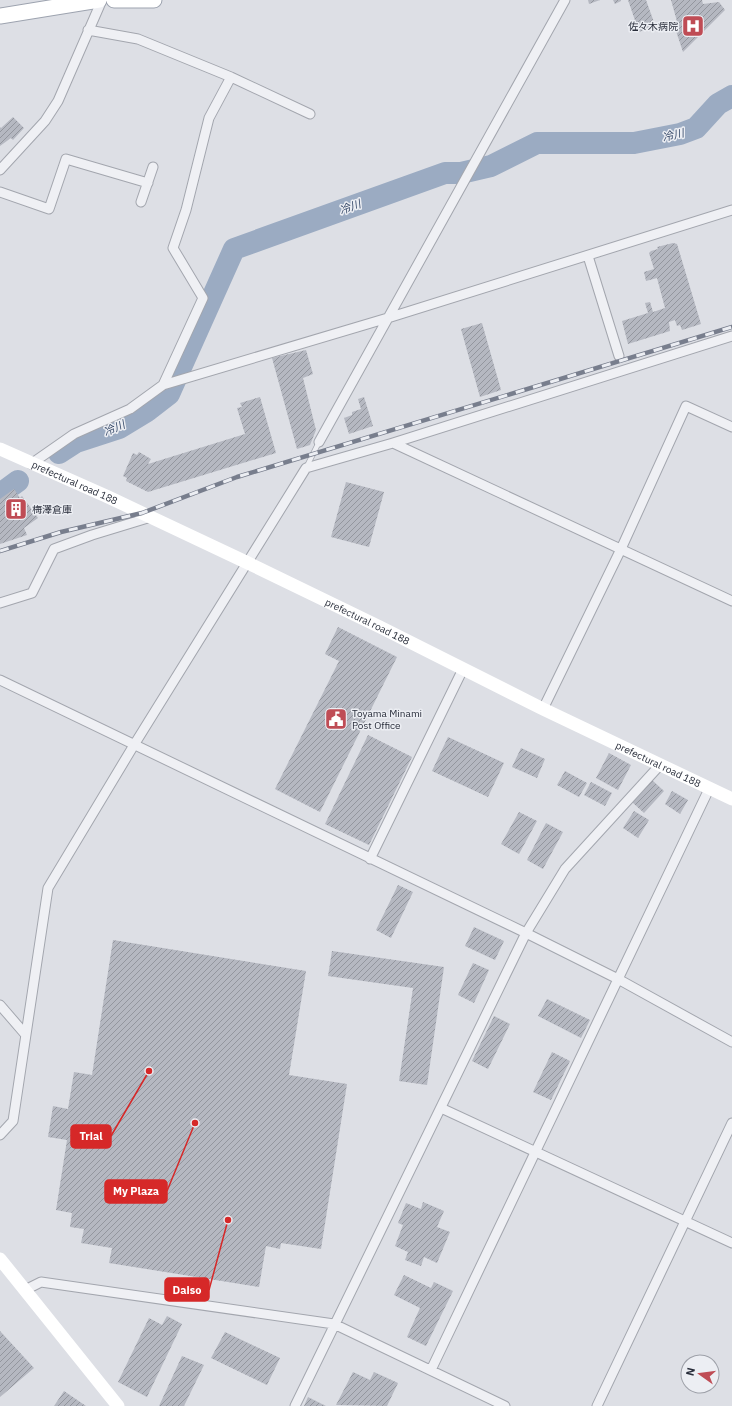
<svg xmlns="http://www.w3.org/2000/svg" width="732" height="1406" font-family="'IBM Plex Sans','Noto Sans JP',sans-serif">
	<defs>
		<pattern id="building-hatch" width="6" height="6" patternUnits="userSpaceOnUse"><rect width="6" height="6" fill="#b5b8c1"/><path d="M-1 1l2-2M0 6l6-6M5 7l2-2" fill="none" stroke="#93969e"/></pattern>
	</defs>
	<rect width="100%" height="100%" fill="#dddfe5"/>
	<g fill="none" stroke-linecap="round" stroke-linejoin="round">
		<path stroke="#9babc2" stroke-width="22" d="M59,453l17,-11 43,-14 28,-17 22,-17 65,-145 211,-76h16l30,-7 46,-23h97l46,-9 16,-6 22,-24 14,-8
			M0,494l18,-13"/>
	</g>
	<path fill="url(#building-hatch)" d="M588,0h12l-11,4z
		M613,0h8v1l-6,3z
		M628,0h18l9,25 -16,7z
		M671,0h31l1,4 16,-2 6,8 -42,42 -8,-24 3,-3z
		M13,117l11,11 -11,12 -2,-2 -11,8v-19l1,1z
		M673,243l4,1 24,80 -19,6 -2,-5 -3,1 -2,-6 -6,2 1,9 -42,13 -6,-23 26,-8 -3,-10 5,-1 3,10 12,-4 -8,-30 -11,3 -2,-9 10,-3 -5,-16 2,-2 7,-2 -1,-2z
		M482,323l19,67 -21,7 -19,-68z
		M306,350l7,24 -10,4 13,52 -6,15 -13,4 -25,-91z
		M260,397l16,56 -128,39 -22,-11 1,-3 -4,-2 10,-23 4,2 2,-3 12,7 -3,5 97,-30 -8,-26 5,-1 -2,-4z
		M364,397l9,29 -24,8 -5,-16 8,-3v-3l9,-3 -3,-10z
		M346,482l38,10 -15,55 -38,-10z
		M14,489l6,9 2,-2 16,22 -14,10 3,7 -27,9v-45z
		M338,627l59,30 -77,155 -45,-23 64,-128 -14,-7z
		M368,735l44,22 -43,88 -44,-21z
		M448,737l56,26 -16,34 -56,-26z
		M521,748l24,11 -8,19 -25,-11z
		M609,753l22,12 -13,25 -22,-12z
		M565,771l22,12 -8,14 -22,-12z
		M652,780l12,11 -20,22 -12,-11z
		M591,782l21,11 -7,13 -21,-11z
		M672,791l16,9 -8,14 -15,-10z
		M634,811l15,9 -11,18 -15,-10z
		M519,812l18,9 -18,33 -18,-10z
		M546,823l17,9 -20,37 -16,-9z
		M398,885l15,7 -22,46 -15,-8z
		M474,927l30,14 -9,19 -30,-14z
		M113,940l193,31 -17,104 58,9 -26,165 -40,-6 -1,6 -14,-3 -7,41 -150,-24 3,-15 -31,-5 3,-14 -14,-2 2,-14 -16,-3 11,-70 -19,-3 5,-31 15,3 6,-37 18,3z
		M332,951l112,16 -17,118 -28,-4 14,-93 -85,-12z
		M473,963l16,7 -15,33 -16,-8z
		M547,999l43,21 -9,18 -43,-22z
		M494,1016l16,8 -22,45 -16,-8z
		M552,1052l18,9 -19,39 -18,-8z
		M423,1202l21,9 -7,16 13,5 -13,31 -13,-6 -3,9 -16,-6 3,-8 -13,-6 8,-21 -5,-2 8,-20 15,6z
		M404,1275l27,13 3,-6 19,9 -27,55 -19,-9 13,-29 -26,-13z
		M167,1316l15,8 -35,73 -29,-15 31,-64 13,7z
		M0,1331l34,37 -34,29z
		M225,1332l55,26 -13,27 -56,-27z
		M182,1356l22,9 -20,41h-25z
		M353,1372l17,8 4,-8 24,11 -11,23 -51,-1z
		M64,1391l22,15h-32z
		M308,1397l18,9h-22z"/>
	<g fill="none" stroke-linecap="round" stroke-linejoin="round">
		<g stroke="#a3a6ae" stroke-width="6">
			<path id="lane" d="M307,466l12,-24"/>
		</g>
		<g stroke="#a3a6ae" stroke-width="11">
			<path id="street" d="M88,30l50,9 93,38 79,37
				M0,170l45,-49 13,-20 44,-101
				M0,192l49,17 17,-50 82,24
				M141,202l12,-35
				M588,256l31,100
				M163,385l40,-87 -30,-50 13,-38 23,-92 22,-41
				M319,442l246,-442
				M393,443l339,158
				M31,464l43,-30 56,-25 33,-24 228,-68 341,-107
				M0,603l32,-10 22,-44 38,-14 59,-18
				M0,680l526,253 92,46 114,63
				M543,709l78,-160 65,-143 46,21
				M370,859l93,-190
				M0,1005l25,29
				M441,1108l291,135
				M0,1135l13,-14 35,-233 86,-143 172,-277 87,-25 339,-107
				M25,1290l16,-8 293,42 171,82
				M431,1370l278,-581
				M295,1406l231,-473 39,-64 95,-104
				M597,1406l135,-283"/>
		</g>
		<g stroke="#9da3af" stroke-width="17">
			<path id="primary" d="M114,0h40
				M0,16l99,-16"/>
		</g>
		<use href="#lane" stroke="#eff0f4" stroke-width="4.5"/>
		<use href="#street" stroke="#eff0f4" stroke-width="9"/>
		<g stroke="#fff" stroke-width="13">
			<path id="s1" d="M0,449l106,47 142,67 132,64 163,82 189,90"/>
			<path d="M0,1259l118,147"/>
		</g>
		<use href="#primary" stroke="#fff" stroke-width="15"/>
		<g stroke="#787e8d" stroke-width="4.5">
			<path id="rail" d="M0,551l61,-19 81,-19 95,-36 495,-150"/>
		</g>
		<use href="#rail" stroke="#eceef3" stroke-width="3" stroke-dasharray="9" stroke-linecap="butt"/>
	</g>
	<defs>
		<g id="hospital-square" transform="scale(1.15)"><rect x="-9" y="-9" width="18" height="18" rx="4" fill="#bf4c55" stroke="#eceef3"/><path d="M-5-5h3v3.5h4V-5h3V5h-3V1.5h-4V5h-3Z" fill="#fff"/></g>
		<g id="building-square" transform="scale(1.15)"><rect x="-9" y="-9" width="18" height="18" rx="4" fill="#bf4c55" stroke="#eceef3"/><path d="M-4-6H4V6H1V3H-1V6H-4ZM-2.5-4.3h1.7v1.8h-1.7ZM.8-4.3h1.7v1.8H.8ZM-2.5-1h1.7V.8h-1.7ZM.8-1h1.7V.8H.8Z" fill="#fff"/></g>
		<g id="civic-square" transform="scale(1.15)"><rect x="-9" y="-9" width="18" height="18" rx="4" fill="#bf4c55" stroke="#eceef3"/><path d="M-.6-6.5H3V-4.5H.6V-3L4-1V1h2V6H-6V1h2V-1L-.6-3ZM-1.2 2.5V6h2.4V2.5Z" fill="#fff"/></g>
	</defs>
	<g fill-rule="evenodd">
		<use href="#hospital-square" x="693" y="26"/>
		<use href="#building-square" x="16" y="509"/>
		<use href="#civic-square" x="336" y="719"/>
	</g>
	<g text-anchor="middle" stroke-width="3" stroke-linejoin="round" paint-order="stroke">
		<g font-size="10" fill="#282d3a" stroke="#eceef3" text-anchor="start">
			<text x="678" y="30" text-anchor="end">佐々木病院</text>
			<text x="32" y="513">梅澤倉庫</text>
			<text x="352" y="717">Toyama Minami<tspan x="352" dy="12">Post Office</tspan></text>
		</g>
		<g font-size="10" fill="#282d3a" stroke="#eceef3">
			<text dy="4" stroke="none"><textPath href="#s1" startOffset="82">prefectural road 188</textPath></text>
			<text dy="4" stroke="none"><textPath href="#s1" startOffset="406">prefectural road 188</textPath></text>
			<text dy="4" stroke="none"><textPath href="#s1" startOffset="730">prefectural road 188</textPath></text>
		</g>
		<g font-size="11" font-style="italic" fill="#364969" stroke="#eceef3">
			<text transform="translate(673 135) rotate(-14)" y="4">冷川</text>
			<text transform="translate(350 207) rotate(-20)" y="4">冷川</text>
			<text transform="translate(114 428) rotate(-24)" y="4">冷川</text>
		</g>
	</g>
	<path fill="none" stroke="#d62828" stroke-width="1.5" d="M149 1071L111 1136M195 1123L167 1191M228 1220L209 1290"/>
	<g fill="#d62828" stroke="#eceef3" stroke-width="1.5">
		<circle cx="149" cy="1071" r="4"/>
		<circle cx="195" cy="1123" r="4"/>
		<circle cx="228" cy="1220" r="4"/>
	</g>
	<g fill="#d62828" stroke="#d62828" stroke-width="1.5">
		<rect x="71" y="1125" width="40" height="23" rx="4"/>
		<rect x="105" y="1180" width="62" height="23" rx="4"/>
		<rect x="165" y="1278" width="44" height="23" rx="4"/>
	</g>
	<g font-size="11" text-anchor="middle" font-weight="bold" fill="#fff">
		<text x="91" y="1140">Trial</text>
		<text x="136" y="1195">My Plaza</text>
		<text x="187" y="1294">Daiso</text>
	</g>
	<g transform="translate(700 1374) rotate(284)"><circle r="19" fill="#eceef3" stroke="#9ea1a9"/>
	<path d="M0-3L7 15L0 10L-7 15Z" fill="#bf4c55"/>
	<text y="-6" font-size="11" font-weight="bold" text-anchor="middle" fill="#282d3a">N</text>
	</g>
</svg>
